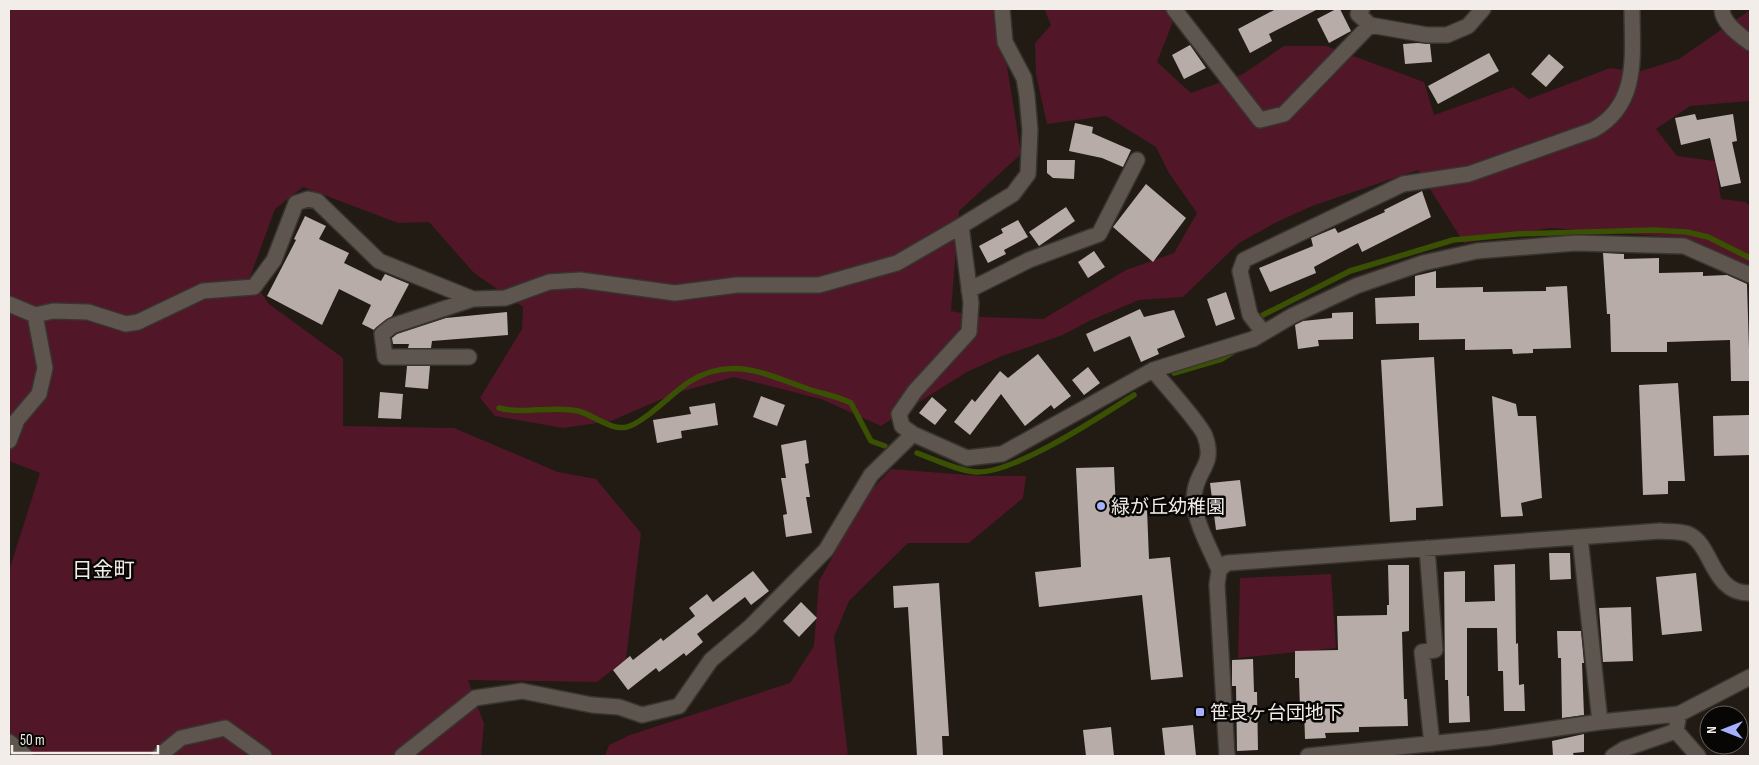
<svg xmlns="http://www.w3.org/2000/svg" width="1759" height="765" font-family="'Sofia Sans Condensed','Noto Sans JP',sans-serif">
	<rect width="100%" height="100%" fill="#211b14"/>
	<path fill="#511627" d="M9,9h989l23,145 -62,57 -8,100 32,6 60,2 83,-49 48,-17 23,-40 -28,-40 -13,-26 -50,-31 -59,8 -11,-49 -1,-32 16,-18 -7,-16h134l-21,53 34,31 52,-19 41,-28h42l98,36 10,33 79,-28 16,12 81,-31 28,4 41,-13 71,-49v91l-60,5 -34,23 21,27 38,5 6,38 24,3 5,3v62l-77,-30 -123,-9 -86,15 -46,-73 -106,36 -35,16 -38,21 -56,54 -44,3 -50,21 -26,14 -61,21 -35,16 -86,54 -60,-27 -87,-22 -58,16 -65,28 -48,7 -68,-12 -15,-18 42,-69 1,-22 -49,-34 -45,-51 -31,1 -95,-36 -28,22 -25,68 19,27 74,54v68l111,2 104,44 38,7 45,54 -15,126 -29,23 -129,-2 16,44 -3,32h-472v-185l31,-98 -31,-12z
		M891,469l90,7h45l-3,22 -54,45h-61l-59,58 -15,36 14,119h-243l4,-11 21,-10 160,-52 24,-37 5,-65 48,-86z
		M1331,574l5,74 -98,10 2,-80z"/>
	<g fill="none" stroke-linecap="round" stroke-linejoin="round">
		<path stroke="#3a5104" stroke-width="5.5" d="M1263,315l87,-44 103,-31 65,-6 136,-4 33,2 21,5 42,21
			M1174,373l48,-14 13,-8
			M499,408c26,7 52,-3 79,3 16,4 33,20 49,16 18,-5 45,-34 62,-45 42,-27 76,-8 119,7 15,5 29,7 43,14l20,38 14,5
			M917,453c19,7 39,17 59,19 38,2 125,-56 158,-77"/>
	</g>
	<path fill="#b8aca8" d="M1276,9h42l-49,25 3,7 -22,12 -12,-24z
		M1336,9h4l11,22 -22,12 -12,-24z
		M1417,43l13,1 2,18 -27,2 -2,-20z
		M1190,45l16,23 -22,11 -12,-24z
		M1489,53l10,18 -61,33 -10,-18z
		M1549,54l15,13 -18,20 -15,-13z
		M1695,114l2,6 36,-6 4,27 -5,1 9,41 -20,4 -11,-49 -29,7 -6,-27z
		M1075,123l18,4 -1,6 39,17 -8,17 -21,-9 -33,-7z
		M1047,160h28l-1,19 -21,-1 -6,-5z
		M1146,184l40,34 -33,44 -40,-35z
		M1422,191l9,26 -69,35 -4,-9 -44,24 2,6 -46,19 -11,-24 54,-22 -2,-8 24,-10 3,5 47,-21 -1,-2z
		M1066,207l9,14 -36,25 -10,-14z
		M305,216l21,10 -7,13 30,14 -5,10 37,18 4,-7 24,10 -17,32 -18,14 -12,-6 9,-19 -32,-16 -17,36 -55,-29 29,-56 -2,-1z
		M1018,220l10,17 -24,13 2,4 -18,9 -9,-17 24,-13 -2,-4z
		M1094,251l11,16 -17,11 -10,-16z
		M1603,253l21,1v5l35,-1v15l44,-1v4l24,-1 20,9 3,97h-19l-1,-41 -63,2v10h-56l-1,-38h-3z
		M1436,271v17l47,-1v5l63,-1v-4l21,-1 4,62 -38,1v4l-20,1 -1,-5 -47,1v-11l-46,1v-17l-43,1 -1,-26 40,-2v-20z
		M1226,292l9,27 -19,7 -9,-27z
		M1140,309l4,8 30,-7 11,27 -28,12 2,5 -18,8 -11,-26 -36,16 -8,-18z
		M507,312l1,23 -76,6 -1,7h-23l1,-4h-16l-1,-6 5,-4 49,-16z
		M1353,312v27l-35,1 1,6 -21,3 -3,-24 8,-4 29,-3v-5z
		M1038,354l33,42 -17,13 -3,-4 -26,21 -24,-32 -31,41 -16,-13 18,-23 3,3 25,-31 8,7z
		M1434,357l9,149 -27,2v12l-26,2 -9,-162z
		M407,366h23l-2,23 -23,-2z
		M1088,367l12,16 -16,12 -12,-15z
		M1678,383l7,98h-17v13l-25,1 -4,-110z
		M380,392l23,2 -2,25 -23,-1z
		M761,396l24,9 -8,21 -24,-9z
		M1492,396l24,8 2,12h18l6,82 -21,5 2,13 -22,1z
		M932,397l15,13 -12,15 -16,-12z
		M715,403l3,22 -37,6 1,7 -25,5 -4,-23 38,-6 -2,-7z
		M1749,415l1,40 -36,1 -1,-40z
		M806,440l3,23 -4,1 5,33h-4l6,36 -26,4 -3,-22 4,-1 -6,-36h5l-5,-33z
		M1114,467l2,43 31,-1 2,50 21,-2 13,120 -32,3 -9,-85 -103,12 -4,-35 46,-5 -5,-99z
		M1240,480l6,46 -30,4 -6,-47z
		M1549,553h21l1,26 -21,1z
		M1515,564l1,80 2,-1 1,42 5,-1 1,27h-21l-1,-40h-5l-1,-43h-30v68h2l1,26 -21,1 -1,-43h-3l-1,-108 21,-1v31l30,-1 -1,-36z
		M1388,565h21v66l-7,1 2,67h3l1,27 -49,1v5l-34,1 1,5 -21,1 -1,-31h-4l-1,-30h-4v-27l43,-1 -1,-34 50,-1v-10h2z
		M753,571l16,20 -18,14 -6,-8 -48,37 6,8 -17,14 -2,-3 -25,19 -3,-4 -28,22 -15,-20 17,-14 3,4 28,-22 2,3 32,-25 -6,-8 18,-14 6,8z
		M1696,573l6,58 -40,4 -6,-58z
		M939,583l10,153h-7l1,20h-26l-9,-149 -14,1 -1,-22z
		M801,602l16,16 -18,19 -16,-16z
		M1631,607l2,54 -30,1 -4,-54z
		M1557,631h24l3,32h-2l2,52 -22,3 -1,-60h-3z
		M1253,659l1,33h3l1,58 -21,1 -1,-65h-4v-26z
		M1193,725l3,31h-31l-3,-28z
		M1111,727l3,29h-28l-3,-26z
		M1584,734v18l-11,1 1,3h-21l-1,-15z"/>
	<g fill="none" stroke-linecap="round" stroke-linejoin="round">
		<g stroke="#383430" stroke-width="18">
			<path id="minor" d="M1002,9l3,33 19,36 3,18 3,34 -2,44 -15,20 -52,32 10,77 -2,29 -54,59 -16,23 3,12 11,8 54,24 35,-4 151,-84 100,-31 39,-23 64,-30 67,-23 54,-12 99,-8 108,3 66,29
				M1174,9l86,111 24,-6 86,-89
				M1362,9l-4,5 12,11 57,10h20l21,-9 15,-17
				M1722,9c0,14 18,26 28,34
				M969,290l60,-30 70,-26 38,-74
				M9,304l26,11 10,53 -6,26 -22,26 -8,21
				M35,315l18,-4 35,1 38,12 12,-2 65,-31 51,-4 20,-27 22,-57 12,-4 9,2 62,60 94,38 32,-1 44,-16 31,-2 95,13 62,-8h82l78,-22 64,-37
				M1263,332l-13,-17 -10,-44 4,-11 159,-76 66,-10 124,-44c47,-26 39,-75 39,-121
				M469,357h-84l-3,-23 10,-8 81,-27
				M1153,370c10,13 47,53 52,66 10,28 -6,32 -10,54 -5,26 15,57 24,80
				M1580,537l20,185
				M1427,548l8,102 -13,2 10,92
				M1679,714l71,-37
				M1676,731l22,25
				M9,742l16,14
				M159,756l22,-18 44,-10 39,28
				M402,756l73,-58 47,-7 70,14 27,2 23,8 37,-9 32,-46 39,-33 76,-77 45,-75 42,-41
				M1227,756l-10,-171 2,-15 8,-7 433,-32c8,1 20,0 28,3 25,10 23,60 62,59
				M1308,756l180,-18 112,-16 79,-8 -3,17 -52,18 -11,7"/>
		</g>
		<use href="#minor" stroke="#5d554e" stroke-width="15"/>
	</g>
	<g fill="#a5b1fc" stroke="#080604" stroke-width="2">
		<circle cx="1101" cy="506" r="5"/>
		<rect x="1195" y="707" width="10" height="10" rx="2.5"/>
	</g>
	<g text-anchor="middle" stroke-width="5" stroke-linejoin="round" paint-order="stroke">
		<g font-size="19" fill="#f2ede9" stroke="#080604" text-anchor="start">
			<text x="1111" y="513">緑が丘幼稚園</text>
			<text x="1210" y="719">笹良ヶ台団地下</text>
		</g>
		<g font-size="21" fill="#f2ede9" stroke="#080604">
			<text x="103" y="577">日金町</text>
		</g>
	</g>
	<rect width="1759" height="765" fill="none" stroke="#f2ede9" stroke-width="20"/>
	<g transform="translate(1724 730) rotate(270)"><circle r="24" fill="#080604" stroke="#666260"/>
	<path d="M0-4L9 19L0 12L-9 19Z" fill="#a5b1fc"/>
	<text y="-8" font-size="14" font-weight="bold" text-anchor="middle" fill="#f2ede9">N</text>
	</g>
	<path d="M12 745v8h146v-8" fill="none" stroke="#f2ede9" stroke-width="2.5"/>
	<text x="20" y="745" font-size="15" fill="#f2ede9" stroke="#080604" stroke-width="4" paint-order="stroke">50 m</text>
</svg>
